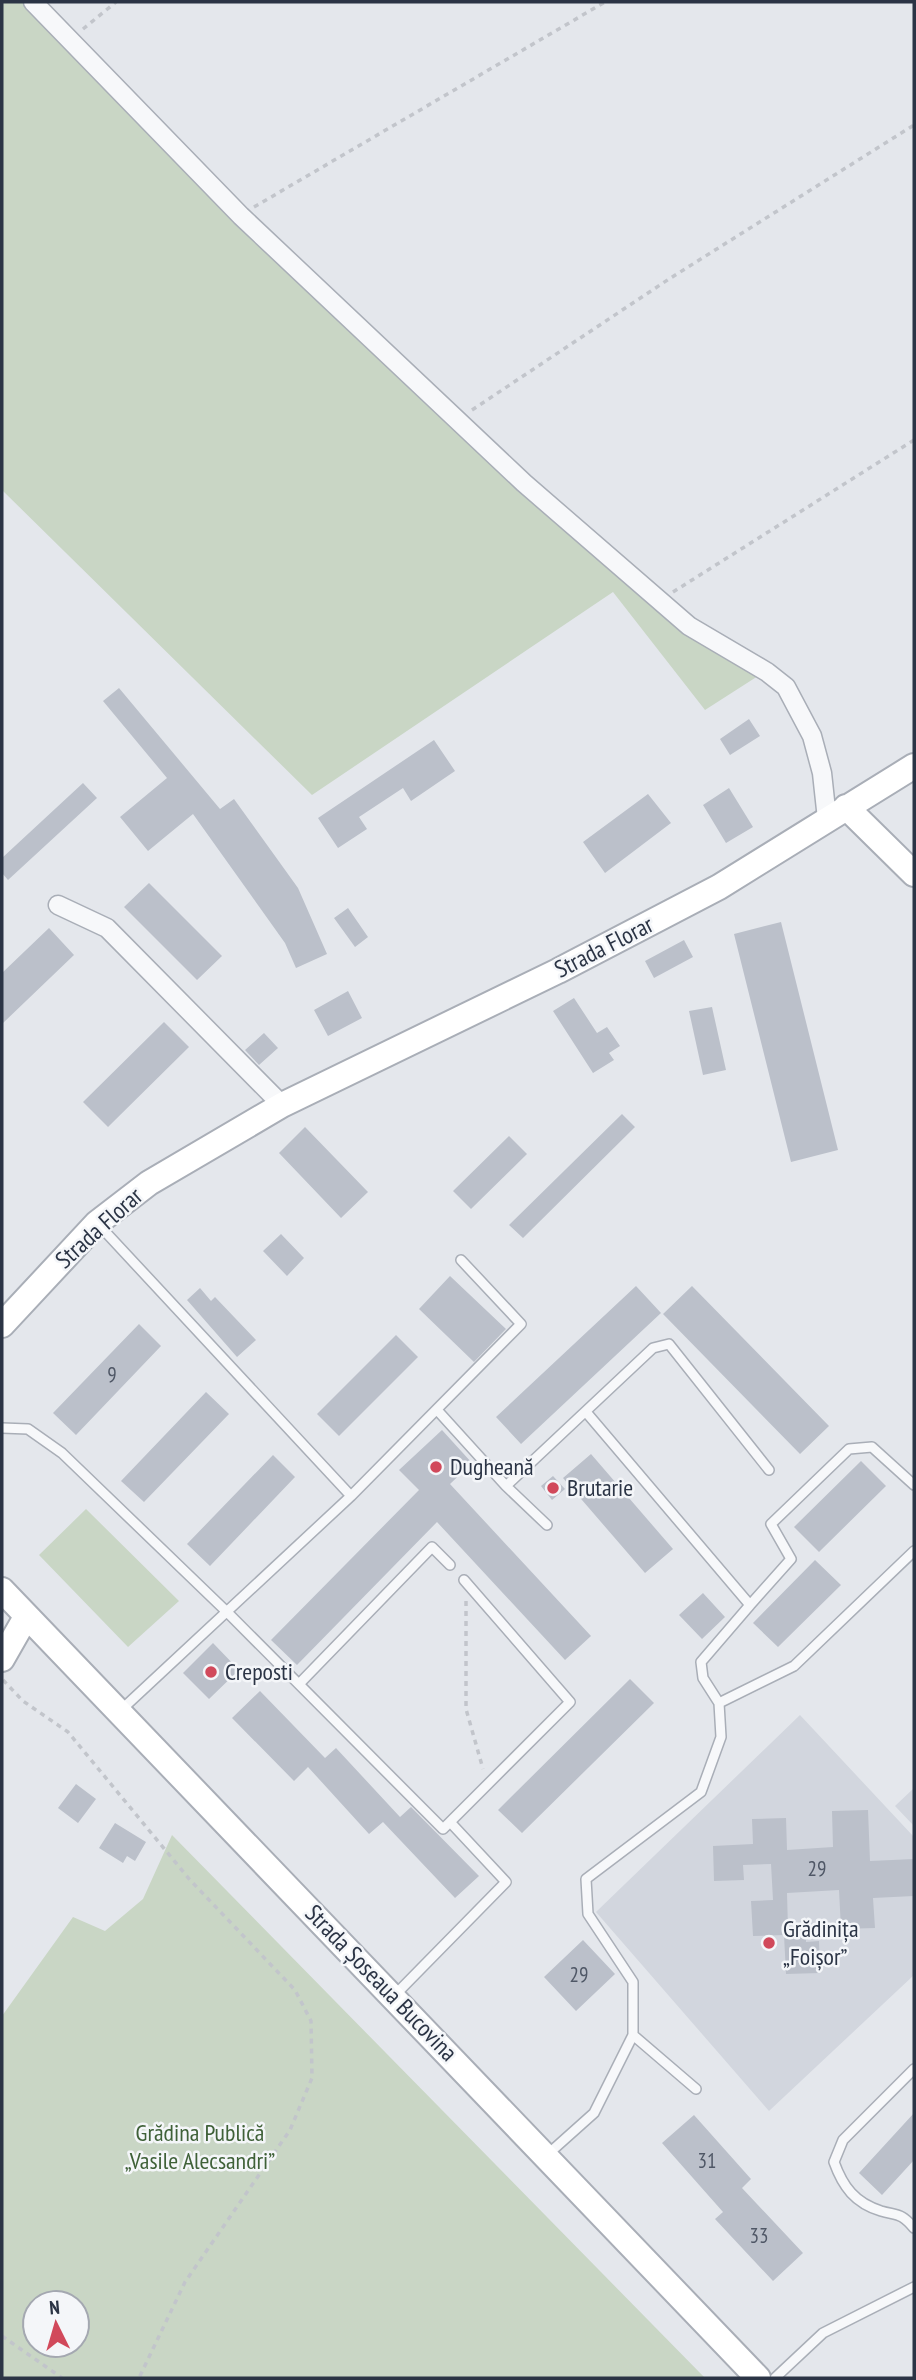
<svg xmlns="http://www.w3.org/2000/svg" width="916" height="2380" font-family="'PT Sans Narrow',sans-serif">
	<rect width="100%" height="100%" fill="#e4e7ec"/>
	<path fill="#d2d6de" d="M800,1715l114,122v138l-145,136 -173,-199z
		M914,1788v38l-19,-20z"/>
	<path fill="#c9d6c5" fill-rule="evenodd" d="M2,2h21l211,218 524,456 -53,34 -92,-118 -301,203 -310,-305z
		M86,1509l93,92 -51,46 -89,-92z
		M172,1835l533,543h-703v-362l71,-99 32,14 38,-32zM35,2303h42v42h-42z"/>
	<path fill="#bbc0ca" d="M119,688l101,121 14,-10 64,89 29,66 -31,14 -11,-25 -92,-129 -45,37 -28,-34 47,-39 -64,-77z
		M749,719l11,17 -30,19 -10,-16z
		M434,740l21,31 -44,30 -8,-13 -44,29 8,12 -29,19 -20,-30z
		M83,783l14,15 -89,82 -6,-7v-15z
		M729,788l24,39 -27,16 -23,-38z
		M648,794l23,29 -66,50 -22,-31z
		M149,883l73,73 -25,24 -73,-73z
		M348,908l20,29 -13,10 -21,-29z
		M781,922l57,228 -47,12 -57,-228z
		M49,928l25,27 -72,69v-51z
		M684,940l9,17 -39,21 -9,-17z
		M348,991l14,27 -34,18 -14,-26z
		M574,998l23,35 10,-6 13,19 -11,7 5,7 -21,13 -40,-62z
		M712,1007l14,63 -23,5 -14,-64z
		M164,1022l25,25 -81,80 -25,-25z
		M264,1033l14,15 -19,17 -14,-15z
		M622,1114l13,13 -112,111 -14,-13z
		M305,1127l63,65 -27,26 -62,-65z
		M509,1136l18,18 -56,55 -18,-18z
		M281,1234l23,24 -17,18 -24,-25z
		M450,1276l56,53 -32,33 -55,-53z
		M636,1286l25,27 -140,131 -25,-27z
		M692,1286l137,140 -29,28 -137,-140z
		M200,1288l11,13 4,-4 41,43 -19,17 -50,-57z
		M139,1324l22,22 -85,89 -23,-22z
		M396,1335l22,22 -79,79 -22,-22z
		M206,1392l23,22 -85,88 -23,-21z
		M442,1430l30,33 -22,21 141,152 -26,24 -128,-138 -140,143 -26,-25 148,-150 -20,-20z
		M591,1454l82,95 -28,24 -82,-95z
		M273,1455l22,22 -85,89 -23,-22z
		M861,1461l25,25 -67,66 -25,-25z
		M553,1476l12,13 -13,11 -11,-14z
		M815,1560l26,25 -63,62 -25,-24z
		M703,1593l22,24 -23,22 -23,-24z
		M213,1643l26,27 -30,29 -26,-26z
		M630,1679l24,24 -132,130 -24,-23z
		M260,1691l65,67 11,-10 64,69 11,-10 68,69 -24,22 -72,-76 -14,12 -61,-67 -14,14 -62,-63z
		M76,1784l20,15 -18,24 -20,-15z
		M868,1810l2,51 44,-2v37l-41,2 2,30 -34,1 -2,-39 -52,3 1,36h18v13l13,-1 1,32 -34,1 -2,-39 -31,1 -2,-35 22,-1 -2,-36 -28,1 1,15 -30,1 -1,-35 40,-2 -1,-25 34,-1 1,32 46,-3 -1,-36z
		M115,1823l31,19 -11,19 -8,-5 -4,7 -24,-15z
		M583,1940l32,34 -39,37 -32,-34z
		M914,2113v47l-32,35 -23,-22z
		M694,2115l57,64 -9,9 61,65 -30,28 -58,-62 8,-7 -61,-69z"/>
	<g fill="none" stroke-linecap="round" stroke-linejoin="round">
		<g stroke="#a9aeb7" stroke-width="12">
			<path id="lane" d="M98,1224l253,272 170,-172 -60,-64
				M438,1411l68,75
				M586,1412l164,193 41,-46 -20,-35 78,-75 23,-2 42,38
				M2,1428l26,1 34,24 166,160 215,216 7,-7
				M547,1525l-41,-39 147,-138 16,-4 100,126
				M299,1684l133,-137 18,18
				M719,1703l75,-37 120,-115
				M120,1711l231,-215
				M394,1996l112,-114 -56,-60 120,-120 -106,-122
				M633,2035l63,54
				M914,2069l-71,71 -9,22c9,25 21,41 47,49 18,5 20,2 33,17
				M547,2155l47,-42 39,-78v-53l-45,-68 -2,-35 115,-87 20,-55 -2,-34 -16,-25 -2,-16 49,-57
				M775,2378l48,-45 91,-46"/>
		</g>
		<g stroke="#a9aeb7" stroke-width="21">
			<path id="street" d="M33,2l208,214 283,267 165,143 78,46 19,15 26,49 10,37 5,46
				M58,905l49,23 175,177"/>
		</g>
		<g stroke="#a9aeb7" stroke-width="28">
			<path id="secondary" d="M846,807l68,67
				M2,1325l95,-102 52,-40 133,-78 276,-134 161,-84 195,-121
				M2,1590l756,788
				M2,1659l24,-42"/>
		</g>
		<path stroke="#c2c5cb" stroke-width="3.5" stroke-dasharray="5 5" stroke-linecap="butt" d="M83,29l33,-27
			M254,207l351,-205
			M472,410l197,-131 245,-154
			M673,592l241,-152
			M466,1601v108l17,60
			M3,1680l20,21 45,31 122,148 105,110 16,31 1,57 -22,52 -105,152 -46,96
			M2,2336l60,42"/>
		<use href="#lane" stroke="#f7f8fa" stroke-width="9"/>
		<use href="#street" stroke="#f7f8fa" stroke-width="18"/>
		<use href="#secondary" stroke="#fff" stroke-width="24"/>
	</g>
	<g fill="#d1495b" stroke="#f4f6f9" stroke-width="2.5">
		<circle cx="436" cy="1467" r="7"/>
		<circle cx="553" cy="1488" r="7"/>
		<circle cx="211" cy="1672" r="7"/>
		<circle cx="769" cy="1943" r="7"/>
	</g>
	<g text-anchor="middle" stroke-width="5" stroke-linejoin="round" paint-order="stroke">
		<g font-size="21" fill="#4f5766">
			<text x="112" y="1382">9</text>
			<text x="817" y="1876">29</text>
			<text x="579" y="1982">29</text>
			<text x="707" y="2168">31</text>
			<text x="759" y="2243">33</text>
		</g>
		<g font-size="24" fill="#2b3445" stroke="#f4f6f9">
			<text transform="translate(604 947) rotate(-27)" y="8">Strada Florar</text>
			<text transform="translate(99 1228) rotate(-42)" y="8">Strada Florar</text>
			<text transform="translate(381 1983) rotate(46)" y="8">Strada Șoseaua Bucovina</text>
		</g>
		<g font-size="24" fill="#2b3445" stroke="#f4f6f9" text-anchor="start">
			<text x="450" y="1475">Dugheană</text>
			<text x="567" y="1496">Brutarie</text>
			<text x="225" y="1680">Creposti</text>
			<text x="783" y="1937">Grădinița<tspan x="783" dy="28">„Foișor”</tspan></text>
		</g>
		<g font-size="24" fill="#3f6138" stroke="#f4f6f9">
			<text x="200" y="2141">Grădina Publică<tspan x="200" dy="28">„Vasile Alecsandri”</tspan></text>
		</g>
	</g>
	<rect width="916" height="2380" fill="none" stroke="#2b3445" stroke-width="7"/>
	<g transform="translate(56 2324) rotate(355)"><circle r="33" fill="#f4f6f9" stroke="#a4a8b1" stroke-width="2"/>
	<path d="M0-5L12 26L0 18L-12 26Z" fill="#d1495b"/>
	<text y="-10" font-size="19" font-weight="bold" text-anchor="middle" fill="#2b3445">N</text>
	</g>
</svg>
